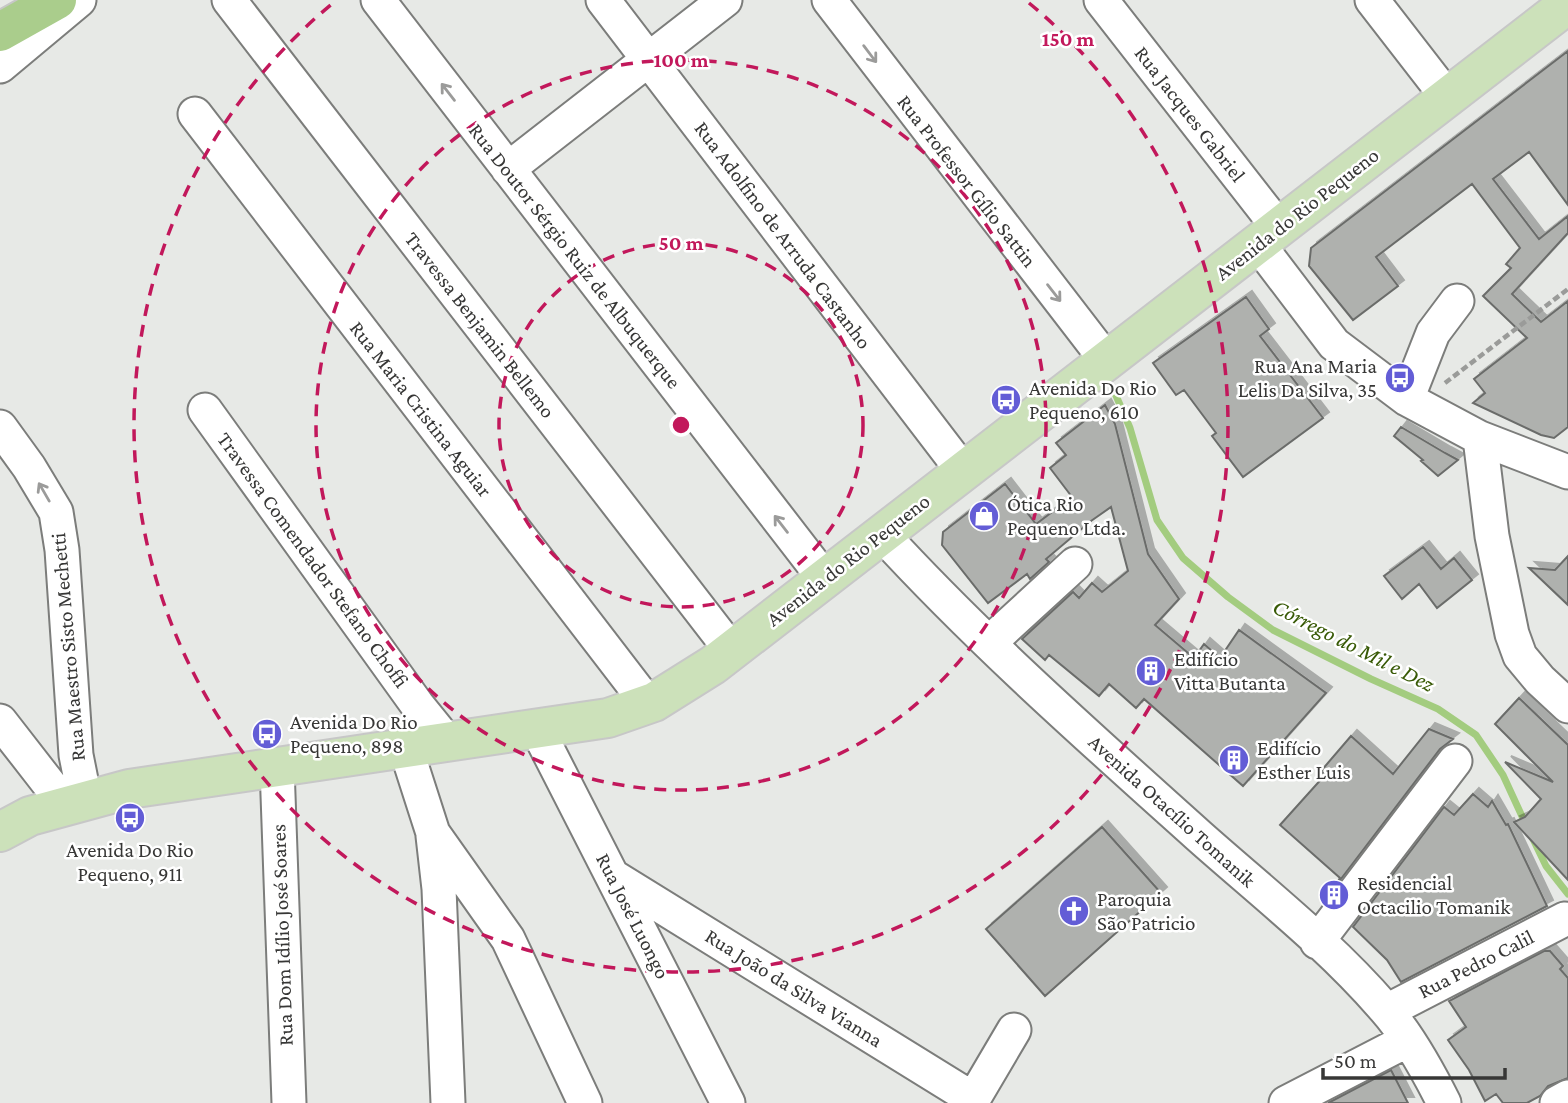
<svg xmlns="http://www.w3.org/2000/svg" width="1568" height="1103" font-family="'Crimson Pro',serif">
	<defs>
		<filter id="shadow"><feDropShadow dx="6" dy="-6" stdDeviation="0" flood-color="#0004"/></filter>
	</defs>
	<rect width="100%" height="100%" fill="#e7e9e6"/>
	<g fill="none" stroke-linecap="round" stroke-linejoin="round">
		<path stroke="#a3cc7f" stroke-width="7" d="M1114,391l16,37 27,92 26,38 45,39 45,33 98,49 67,30 38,26 27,40 23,50
			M1533,839l13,27 22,28"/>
	</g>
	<path fill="#afb1ae" stroke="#6b6c6a" stroke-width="2" filter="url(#shadow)" d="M1568,51v154l-39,-53 -36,27 46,60 29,-23v17l-56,61 29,28 27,-21v126l-14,11 -13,-3 -68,-32 12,-10 -11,-14 53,-41 -44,-42 28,-28 -5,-4 14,-16 -48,-64 -96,73 22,29 -45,34 -44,-54 2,-18z
		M1246,297l23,32 -9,7 63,82 -80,59 -31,-41 4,-3 -32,-43 -8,5 -23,-32z
		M1105,405l10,19 33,130 31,45 -24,26 39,33 10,-14 16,14 19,-28 87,63 -83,93 -99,-87 -8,9 -27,-24 -10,12 -50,-41 -4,5 -23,-21 51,-47 6,6 13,-15 10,9 26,-21 -17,-64 -20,14 -45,38 3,3 -19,17 -3,-5 -39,29 -46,-58 1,-13 62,-48 31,40 36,-27 -22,-29 16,-13 -10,-12z
		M1401,427l44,26 13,7 -20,16 -17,-15 2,-1 -29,-24z
		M1423,547l18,22 13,-11 18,22 -35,28 -18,-24 -17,15 -18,-23z
		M1568,556v49l-39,-37 26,2z
		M1519,698l49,47v135l-54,-58 11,-5 16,-18 -36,-37 48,20 -58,-58z
		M1429,729l24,10 -13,10 -109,143 9,-14 -60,-53 45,-50 -4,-4 30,-35 42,38z
		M1473,794l15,13 4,-6 14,24 2,-1 39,82 -146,76 -14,-22 -34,-33 91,-120 10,8z
		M1102,827l59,66 -116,103 -59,-67z
		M1544,951h6l13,15 -3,3 8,9v100l-20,8 -8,10 -13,7h-24l-7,-9 -11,7 -16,-31 -21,-30 18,-13 -17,-26z
		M1391,1070l17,33h-80z"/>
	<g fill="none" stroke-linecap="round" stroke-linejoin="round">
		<g stroke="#7c7d7b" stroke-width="37">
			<path id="minor" d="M229,0l502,650
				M378,0l446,578
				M603,0l360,471
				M829,0l278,361
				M1101,0l178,228
				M1372,0l76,98
				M0,66l79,-66
				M195,114l453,590
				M508,169l217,-169
				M1258,244l76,100 73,55 73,39 88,34
				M1407,399l26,-66 24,-32
				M205,410l213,296 30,37
				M0,427l29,40 27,45 6,38 14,205 9,45
				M1480,438l12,98 20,98 8,22 20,24 28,26
				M881,533c99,108 209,205 318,303 63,56 131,109 186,173 24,27 43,62 59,94
				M989,643l86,-79
				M0,721l49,63 19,21
				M537,729l191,374
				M406,749l27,84 75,106 77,164
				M277,767l12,336
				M433,836l6,53 9,214
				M614,877l359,222
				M1317,942l138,-181
				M1387,1011l178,-92
				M971,1103l43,-73
				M1286,1103l122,-63
				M1557,1103l11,-6"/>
		</g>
		<g stroke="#c7c7c7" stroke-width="42">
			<path id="major" d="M0,832l30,-16 99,-27 479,-71 46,-16 59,-37 855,-661"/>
		</g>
		<g stroke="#c7c7c7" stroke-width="42">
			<path id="highway" d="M0,32l57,-32"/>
		</g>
		<path stroke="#9a9b99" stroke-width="4.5" stroke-dasharray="7 3.5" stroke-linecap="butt" d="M1445,383l123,-94"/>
		<use href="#minor" stroke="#fff" stroke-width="33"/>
		<use href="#major" stroke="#cce1ba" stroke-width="38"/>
		<use href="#highway" stroke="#aacd8c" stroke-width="38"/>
	</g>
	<defs><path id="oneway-shaft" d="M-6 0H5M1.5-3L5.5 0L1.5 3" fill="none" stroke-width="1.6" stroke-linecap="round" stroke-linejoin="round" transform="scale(1.75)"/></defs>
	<g stroke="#9b9b9a">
		<use href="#oneway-shaft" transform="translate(870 54) rotate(53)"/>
		<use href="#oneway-shaft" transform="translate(448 92) rotate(-128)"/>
		<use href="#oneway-shaft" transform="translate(1054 293) rotate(52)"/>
		<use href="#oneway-shaft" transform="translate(44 492) rotate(-120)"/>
		<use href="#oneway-shaft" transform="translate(781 524) rotate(-128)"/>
	</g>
	<g fill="none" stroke="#c2185b" stroke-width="3.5" stroke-dasharray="12 9">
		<circle cx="681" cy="425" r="182"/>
		<circle cx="681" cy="425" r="365"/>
		<path d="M1029 3A547 547 0 1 1 333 3"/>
	</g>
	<defs>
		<g id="bus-disc" transform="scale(1.575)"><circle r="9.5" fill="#635dd6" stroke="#fff"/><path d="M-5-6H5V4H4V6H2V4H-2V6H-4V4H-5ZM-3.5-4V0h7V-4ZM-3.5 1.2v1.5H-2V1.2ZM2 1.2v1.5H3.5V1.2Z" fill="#fff"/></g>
		<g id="shop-disc" transform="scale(1.575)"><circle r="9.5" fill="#635dd6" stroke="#fff"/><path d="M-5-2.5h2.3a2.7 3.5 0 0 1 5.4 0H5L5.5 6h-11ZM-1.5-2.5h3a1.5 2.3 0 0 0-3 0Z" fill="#fff"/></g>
		<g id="building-disc" transform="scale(1.575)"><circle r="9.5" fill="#635dd6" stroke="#fff"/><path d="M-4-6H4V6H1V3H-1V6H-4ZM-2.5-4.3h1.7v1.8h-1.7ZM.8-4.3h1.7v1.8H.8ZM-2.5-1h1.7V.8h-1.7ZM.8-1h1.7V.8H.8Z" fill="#fff"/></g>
		<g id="church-disc" transform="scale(1.575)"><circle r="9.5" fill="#635dd6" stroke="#fff"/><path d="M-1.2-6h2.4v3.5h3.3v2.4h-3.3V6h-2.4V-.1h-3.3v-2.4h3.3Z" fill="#fff"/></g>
	</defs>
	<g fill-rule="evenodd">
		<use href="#bus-disc" x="1400" y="378"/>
		<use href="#bus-disc" x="1006" y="400"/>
		<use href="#shop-disc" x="984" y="516"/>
		<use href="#building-disc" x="1151" y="671"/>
		<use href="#bus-disc" x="267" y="734"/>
		<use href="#building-disc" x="1234" y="760"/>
		<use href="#bus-disc" x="130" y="818"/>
		<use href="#building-disc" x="1334" y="895"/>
		<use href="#church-disc" x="1074" y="911"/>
	</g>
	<g text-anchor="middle" stroke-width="5" stroke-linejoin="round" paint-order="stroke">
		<g font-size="21" fill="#373736" stroke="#fff">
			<text transform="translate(1190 114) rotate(52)" y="7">Rua Jacques Gabriel</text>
			<text transform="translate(967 181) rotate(52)" y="7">Rua Professor Gílio Sattin</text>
			<text transform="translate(1297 214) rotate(-38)" y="7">Avenida do Rio Pequeno</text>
			<text transform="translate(783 235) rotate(53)" y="7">Rua Adolfino de Arruda Castanho</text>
			<text transform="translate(575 256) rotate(52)" y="7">Rua Doutor Sérgio Ruiz de Albuquerque</text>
			<text transform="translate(480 325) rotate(52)" y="7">Travessa Benjamin Bellemo</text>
			<text transform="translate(421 409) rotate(52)" y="7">Rua Maria Cristina Aguiar</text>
			<text transform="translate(313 560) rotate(54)" y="7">Travessa Comendador Stefano Choffi</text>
			<text transform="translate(848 560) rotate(-38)" y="7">Avenida do Rio Pequeno</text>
			<text transform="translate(68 647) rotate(-95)" y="7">Rua Maestro Sisto Mechetti</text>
			<text transform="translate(1172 811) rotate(42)" y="7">Avenida Otacílio Tomanik</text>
			<text transform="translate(633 916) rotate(63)" y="7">Rua José Luongo</text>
			<text transform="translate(282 935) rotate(-92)" y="7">Rua Dom Idílio José Soares</text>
			<text transform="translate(1476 964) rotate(-27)" y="7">Rua Pedro Calil</text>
			<text transform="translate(794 988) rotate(32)" y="7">Rua João da Silva Vianna</text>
		</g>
		<g font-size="21" fill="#373736" stroke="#fff" text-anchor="start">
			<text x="1377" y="373" text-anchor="end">Rua Ana Maria<tspan x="1377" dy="24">Lelis Da Silva, 35</tspan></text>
			<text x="1029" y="395">Avenida Do Rio<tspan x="1029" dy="24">Pequeno, 610</tspan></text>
			<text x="1007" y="511">Ótica Rio<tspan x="1007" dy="24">Pequeno Ltda.</tspan></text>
			<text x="1174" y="666">Edifício<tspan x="1174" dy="24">Vitta Butanta</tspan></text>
			<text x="290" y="729">Avenida Do Rio<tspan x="290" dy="24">Pequeno, 898</tspan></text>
			<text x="1257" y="755">Edifício<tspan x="1257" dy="24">Esther Luis</tspan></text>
			<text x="130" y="857" text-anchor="middle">Avenida Do Rio<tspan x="130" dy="24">Pequeno, 911</tspan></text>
			<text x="1357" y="890">Residencial<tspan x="1357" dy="24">Octacilio Tomanik</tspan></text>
			<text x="1097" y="906">Paroquia<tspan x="1097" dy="24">São Patricio</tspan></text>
		</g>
		<g font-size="23" font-style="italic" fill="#385a06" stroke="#fff">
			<text transform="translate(1354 645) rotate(27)" y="8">Córrego do Mil e Dez</text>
		</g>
	</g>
	<circle cx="681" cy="425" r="10" fill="#c2185b" stroke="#fff" stroke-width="3.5"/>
	<g font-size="21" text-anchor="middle" font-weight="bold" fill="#c2185b" stroke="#fff" stroke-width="5" stroke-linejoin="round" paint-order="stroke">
		<text x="1068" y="46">150 m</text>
		<text x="681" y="67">100 m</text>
		<text x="681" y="250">50 m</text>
	</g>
	<path d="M1323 1068v10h182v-10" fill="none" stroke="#373736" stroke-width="3.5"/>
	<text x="1334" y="1068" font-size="21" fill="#373736" stroke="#ffffff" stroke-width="5" paint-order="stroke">50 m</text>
</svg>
